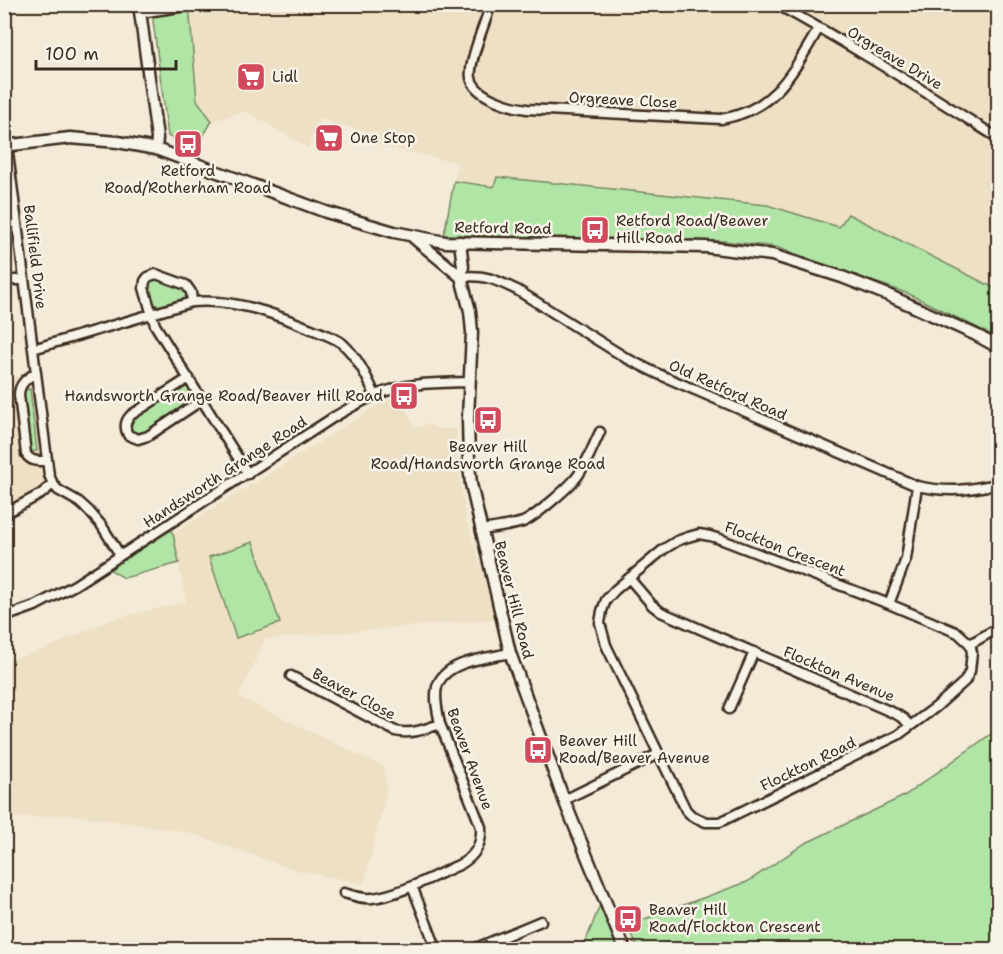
<svg xmlns="http://www.w3.org/2000/svg" width="1003" height="954" font-family="'Shantell Sans',sans-serif">
	<rect width="100%" height="100%" fill="#f3ead8"/>
	<filter id="ink" filterUnits="userSpaceOnUse"><feTurbulence type="fractalNoise" baseFrequency=".0167" numOctaves="2"/><feDisplacementMap in="SourceGraphic" scale="12" xChannelSelector="R" yChannelSelector="G"/><feConvolveMatrix kernelMatrix="1 2 1 2 8 2 1 2 1" color-interpolation-filters="sRGB"/></filter>
	<g filter="url(#ink)">
		<path fill="#eee0c4" d="M189,5h809v285l-74,-38 -157,-47 -269,-28 -3,11 -41,-7 4,-18 -84,-19 2,-10 -57,-15 -11,29 -62,-37 -34,10 -15,-21z
			M36,373l17,111 -48,30v-137l13,-1 10,1z
			M400,396l14,32 15,-4 9,5h18l1,30 9,60 32,100 -233,20 -26,58 145,70 3,22 -23,95 -68,-14 -109,-38 -113,-17 -69,3 -1,-156 41,-13 67,-30 74,-17 -13,-68 208,-131z"/>
		<path fill="#b1e5a6" stroke="#768862" stroke-width="1.5" d="M151,5h38l8,95 15,21 -17,29 -27,-14z
			M497,177l270,28 72,22 9,-13 150,76v48l-89,-44 -133,-47 -53,-6 -279,-6 10,-54 40,6z
			M156,278l30,12 2,5 -1,3 -29,8 -7,-5 -5,-14 4,-8z
			M183,386l6,1 5,8 -1,6 -46,30c-15,6 -21,-4 -11,-16z
			M30,389l7,62 -8,1 -7,-62z
			M171,530l2,4 6,29 -55,15 -15,-9z
			M253,542l27,81 -44,15 -27,-81z
			M998,729v220h-360l-10,-24 119,-43 57,-38 100,-48z
			M600,905l18,44h-48l15,-6z"/>
		<g fill="none" stroke-linecap="round" stroke-linejoin="round">
			<g stroke="#3b2a1e" stroke-width="13">
				<path id="street" d="M491,4c-5,17 -23,58 -20,74 4,19 40,29 56,31l194,10c55,-9 72,-48 98,-91
					M776,4c76,41 149,88 222,134
					M140,13l60,-9
					M7,145l42,330 4,9 5,6 21,12 10,9 13,15 18,29
					M461,277c24,-3 35,3 56,13l109,68 30,15 261,113c33,7 50,4 81,-2
					M4,280h20
					M192,302l-1,-10 -5,-7 -30,-11 -8,3 -3,4 -1,7 11,37 93,149
					M33,349l159,-47c42,-4 83,12 122,28 10,4 20,7 29,14 15,14 24,33 32,51
					M36,373c-9,5 -17,11 -17,22l7,59c5,8 12,7 21,7
					M189,378l-58,37c-6,6 -7,12 -3,20l10,4 10,-3 54,-36
					M4,514l37,-20 12,-10
					M481,530c14,-2 29,-4 42,-8 12,-5 49,-37 56,-48 9,-13 14,-28 21,-42
					M699,534l11,2 10,3 169,65 69,29 12,11 2,8 -2,19 -5,10 -29,26 -38,28 -178,87h-14l-14,-6 -6,-6 -80,-165 -6,-22 2,-12 4,-11 9,-10 49,-41 13,-8 11,-4z
					M629,578l23,27 9,7 235,102 8,5 6,7
					M889,604l17,-45 11,-73
					M4,617l31,-11 40,-21 259,-168c14,-8 27,-16 42,-22 30,-13 62,-12 94,-13
					M970,644l28,-16
					M291,676l104,55c16,4 30,-2 45,-7
					M729,709l25,-57
					M564,800l94,-46
					M412,886l25,64
					M344,893c10,3 18,6 28,5 28,-3 64,-23 89,-34 15,-9 21,-20 20,-37l-41,-103c-2,-11 -6,-25 -3,-37 7,-26 50,-29 73,-34
					M471,950l70,-29"/>
			</g>
			<g stroke="#3b2a1e" stroke-width="15">
				<path id="secondary" d="M139,4l18,134 -1,11
					M4,146l66,-8 48,4 38,7 170,63 68,20 51,10 261,5 66,8 70,22 46,18 88,40 22,12
					M414,238l47,39
					M460,242l3,24 -2,11 9,34 2,21 -4,86 1,46 2,20 39,169 54,147 61,150"/>
			</g>
			<use href="#street" stroke="#f7f3e8" stroke-width="8"/>
			<use href="#secondary" stroke="#f7f3e8" stroke-width="10"/>
		</g>
	</g>
	<defs>
		<g id="supermarket-square" transform="scale(1.5)"><rect x="-9" y="-9" width="18" height="18" rx="4" fill="#d1495b" stroke="#f7f3e8"/><path d="M-6-5.5h2.5l.6 2H6L4.5 2H-2.5L-4.4-4H-6ZM-1.5 3.2a1.3 1.3 0 1 0 .1 0ZM3 3.2a1.3 1.3 0 1 0 .1 0Z" fill="#fff"/></g>
		<g id="bus-square" transform="scale(1.5)"><rect x="-9" y="-9" width="18" height="18" rx="4" fill="#d1495b" stroke="#f7f3e8"/><path d="M-5-6H5V4H4V6H2V4H-2V6H-4V4H-5ZM-3.5-4V0h7V-4ZM-3.5 1.2v1.5H-2V1.2ZM2 1.2v1.5H3.5V1.2Z" fill="#fff"/></g>
	</defs>
	<g fill-rule="evenodd">
		<use href="#supermarket-square" x="251" y="77"/>
		<use href="#supermarket-square" x="329" y="138"/>
		<use href="#bus-square" x="188" y="144"/>
		<use href="#bus-square" x="595" y="230"/>
		<use href="#bus-square" x="404" y="396"/>
		<use href="#bus-square" x="488" y="420"/>
		<use href="#bus-square" x="538" y="750"/>
		<use href="#bus-square" x="628" y="919"/>
	</g>
	<g text-anchor="middle" stroke-width="5" stroke-linejoin="round" paint-order="stroke">
		<g font-size="15" fill="#3b2a1e" stroke="#f7f3e8">
			<text transform="translate(895 58) rotate(31)" y="5">Orgreave Drive</text>
			<text transform="translate(623 100) rotate(3)" y="5">Orgreave Close</text>
			<text transform="translate(503 228) rotate(1)" y="5">Retford Road</text>
			<text transform="translate(35 257) rotate(83)" y="5">Ballifield Drive</text>
			<text transform="translate(728 390) rotate(24)" y="5">Old Retford Road</text>
			<text transform="translate(225 472) rotate(-33)" y="5">Handsworth Grange Road</text>
			<text transform="translate(785 549) rotate(21)" y="5">Flockton Crescent</text>
			<text transform="translate(514 600) rotate(76)" y="5">Beaver Hill Road</text>
			<text transform="translate(839 674) rotate(23)" y="5">Flockton Avenue</text>
			<text transform="translate(354 694) rotate(28)" y="5">Beaver Close</text>
			<text transform="translate(470 759) rotate(70)" y="5">Beaver Avenue</text>
			<text transform="translate(808 764) rotate(-26)" y="5">Flockton Road</text>
		</g>
		<g font-size="15" fill="#3b2a1e" stroke="#f7f3e8" text-anchor="start">
			<text x="272" y="82">Lidl</text>
			<text x="350" y="143">One Stop</text>
			<text x="188" y="176" text-anchor="middle">Retford<tspan x="188" dy="17">Road/Rotherham Road</tspan></text>
			<text x="616" y="226">Retford Road/Beaver<tspan x="616" dy="17">Hill Road</tspan></text>
			<text x="383" y="401" text-anchor="end">Handsworth Grange Road/Beaver Hill Road</text>
			<text x="488" y="452" text-anchor="middle">Beaver Hill<tspan x="488" dy="17">Road/Handsworth Grange Road</tspan></text>
			<text x="559" y="746">Beaver Hill<tspan x="559" dy="17">Road/Beaver Avenue</tspan></text>
			<text x="649" y="915">Beaver Hill<tspan x="649" dy="17">Road/Flockton Crescent</tspan></text>
		</g>
	</g>
	<rect width="1003" height="954" fill="none" stroke="#f7f3e8" stroke-width="24"/>
	<rect x="12" y="12" width="979" height="930" fill="none" stroke="#3b2a1e" stroke-width="2" filter="url(#ink)"/>
	<path d="M36 60v9h140v-9" fill="none" stroke="#3b2a1e" stroke-width="3"/>
	<text x="45" y="60" font-size="18" fill="#3b2a1e" stroke="#f7f3e8" stroke-width="4.5" paint-order="stroke">100 m</text>
</svg>
